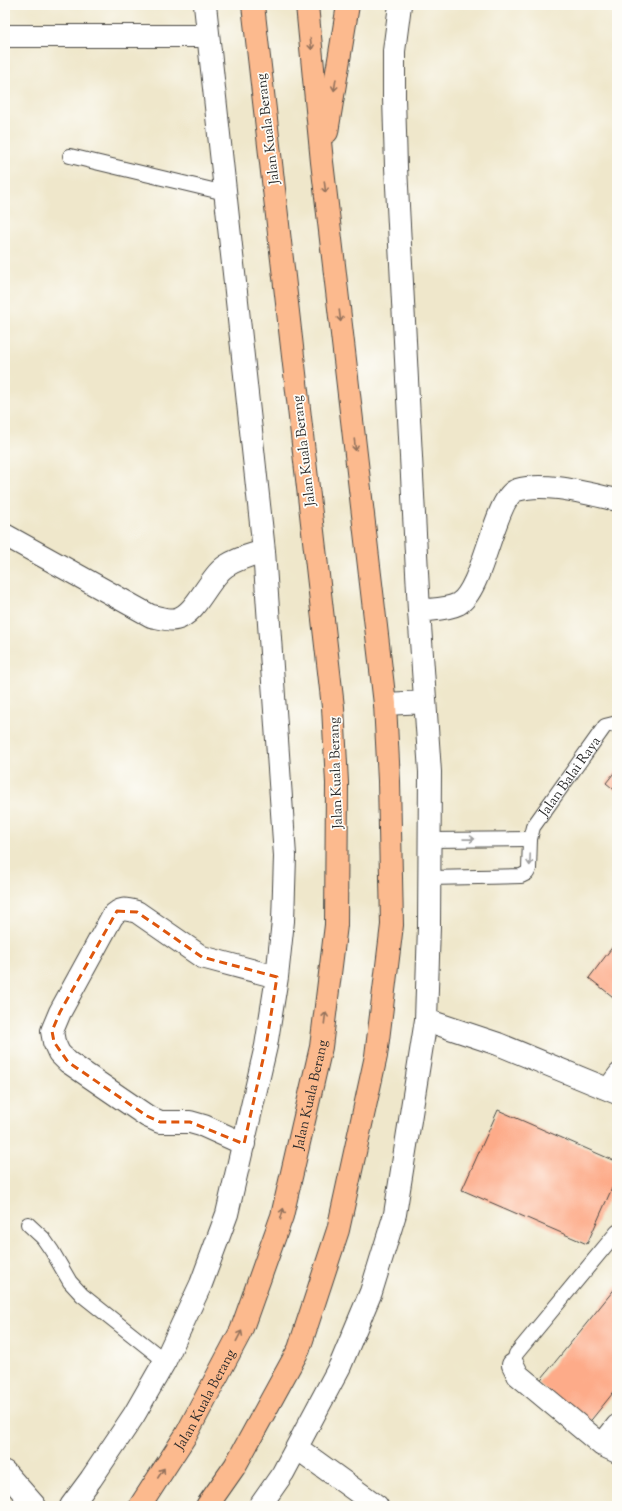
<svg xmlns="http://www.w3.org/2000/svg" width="622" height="1511" font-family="'Sorts Mill Goudy',serif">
	<rect width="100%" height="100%" fill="#fdfcf7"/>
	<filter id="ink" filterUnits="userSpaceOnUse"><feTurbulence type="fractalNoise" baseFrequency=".025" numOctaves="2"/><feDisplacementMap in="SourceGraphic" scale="8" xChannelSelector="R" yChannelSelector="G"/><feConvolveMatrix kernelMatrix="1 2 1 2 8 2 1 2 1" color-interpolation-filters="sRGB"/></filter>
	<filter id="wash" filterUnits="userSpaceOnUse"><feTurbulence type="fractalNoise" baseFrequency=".012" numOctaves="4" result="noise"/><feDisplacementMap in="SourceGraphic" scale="16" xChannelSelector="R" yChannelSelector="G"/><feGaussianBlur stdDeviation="0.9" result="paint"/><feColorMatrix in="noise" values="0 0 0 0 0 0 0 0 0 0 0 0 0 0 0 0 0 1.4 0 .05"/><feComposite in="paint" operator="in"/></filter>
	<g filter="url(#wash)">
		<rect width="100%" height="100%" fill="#efe7cb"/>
		<g id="blocks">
			<path fill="#fdab89" d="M617,769v23l-11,-9z
				M617,941v59l-28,-22z
				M498,1110l119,52v15l-30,67 -125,-54z
				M617,1286v102l-29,36 -50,-41z"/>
		</g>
	</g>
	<g filter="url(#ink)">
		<use href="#blocks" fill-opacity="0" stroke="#484743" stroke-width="1"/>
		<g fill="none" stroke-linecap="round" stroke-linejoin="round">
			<g stroke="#484743" stroke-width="16">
				<g id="service">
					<path d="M70,156l155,37"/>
					<path d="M430,840l100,-1"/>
					<path id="s1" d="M429,878l92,-2 6,-3 2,-4 1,-30 3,-12 72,-101 12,-3"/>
					<path d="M605,1087l12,-16"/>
					<path d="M28,1224l15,14 9,13 18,31 12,13 83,66"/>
					<path d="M513,1365l3,-11 101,-122"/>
				</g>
			</g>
			<g stroke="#484743" stroke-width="24">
				<path id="minor" d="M5,36h203
					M5,535l146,81c7,1 18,5 25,3 20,-4 32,-41 50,-53 12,-8 25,-11 38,-15
					M419,611c12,-2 27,-1 39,-7 26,-14 36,-107 59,-114 28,-9 72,4 100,10
					M385,704l40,-2
					M426,1020l72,24 119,49
					M244,1144l-40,-18 -14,-4h-30l-13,-6 -79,-54 -9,-9 -5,-11 -2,-11 8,-19 52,-95c8,-10 14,-8 25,-5l65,45 75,20
					M513,1365l5,10 84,70 15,7
					M602,1445l15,-19
					M297,1448l80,58
					M5,1472l30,34
					M71,1506l20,-27 43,-64 31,-54 36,-77 26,-70 39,-168 11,-69 6,-56 2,-65 -21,-305 -59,-546
					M260,1506l23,-33 57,-107 31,-74 24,-78 31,-194 3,-94 1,-154 -11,-161 -23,-444 -2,-70v-46l6,-46"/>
			</g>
			<g stroke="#484743" stroke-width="24">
				<g id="trunk">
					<path d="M327,132l21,-127"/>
					<path id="s2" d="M140,1506l46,-71 55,-104 41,-115 39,-169 15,-122 1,-142 -4,-76 -80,-702"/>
					<path d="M207,1506l28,-40 64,-117 39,-119 38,-174 16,-131 -3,-144 -4,-77 -63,-542 -15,-157"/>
				</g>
			</g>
			<use href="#service" stroke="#fff" stroke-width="14"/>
			<use href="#minor" stroke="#fff" stroke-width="22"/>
			<use href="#trunk" stroke="#fcba8e" stroke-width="22"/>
		</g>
		<defs><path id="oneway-shaft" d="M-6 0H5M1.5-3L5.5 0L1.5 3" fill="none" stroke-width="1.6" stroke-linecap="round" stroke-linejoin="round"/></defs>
		<g stroke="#94725c">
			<use href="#oneway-shaft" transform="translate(311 44) rotate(84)"/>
			<use href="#oneway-shaft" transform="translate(335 85) rotate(99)"/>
			<use href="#oneway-shaft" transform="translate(325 187) rotate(83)"/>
			<use href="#oneway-shaft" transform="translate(340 316) rotate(83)"/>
			<use href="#oneway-shaft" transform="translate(355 445) rotate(83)"/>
			<use href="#oneway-shaft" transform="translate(325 1018) rotate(-83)"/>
			<use href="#oneway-shaft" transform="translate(282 1214) rotate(-75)"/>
			<use href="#oneway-shaft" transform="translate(239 1336) rotate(-63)"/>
			<use href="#oneway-shaft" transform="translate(161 1473) rotate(-57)"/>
		</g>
		<g stroke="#a0a0a0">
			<use href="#oneway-shaft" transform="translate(469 839) rotate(-1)"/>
			<use href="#oneway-shaft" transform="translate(530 860) rotate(92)"/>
		</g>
	</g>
	<path fill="none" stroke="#df570e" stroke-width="3" stroke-dasharray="8 5" stroke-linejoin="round" d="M117,911l20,1 65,45 75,20 -11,69 -22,98 -54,-22h-30l-13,-6 -79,-54 -14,-20 -2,-11 8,-19z"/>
	<g text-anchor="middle" stroke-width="3.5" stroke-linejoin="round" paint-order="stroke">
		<g font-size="14" fill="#2b2b2b" stroke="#fdfcf7">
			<text transform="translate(267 129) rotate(-97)" y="5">Jalan Kuala Berang</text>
			<text transform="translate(303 451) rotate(-97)" y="5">Jalan Kuala Berang</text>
			<text transform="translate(335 773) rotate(-92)" y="5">Jalan Kuala Berang</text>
			<text dy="5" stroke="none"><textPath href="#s1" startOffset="208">Jalan Balai Raya</textPath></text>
			<text dy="5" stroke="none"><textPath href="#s2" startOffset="449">Jalan Kuala Berang</textPath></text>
			<text dy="5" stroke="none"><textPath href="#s2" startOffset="125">Jalan Kuala Berang</textPath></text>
		</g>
	</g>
	<rect width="622" height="1511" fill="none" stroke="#fdfcf7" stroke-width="20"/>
</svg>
